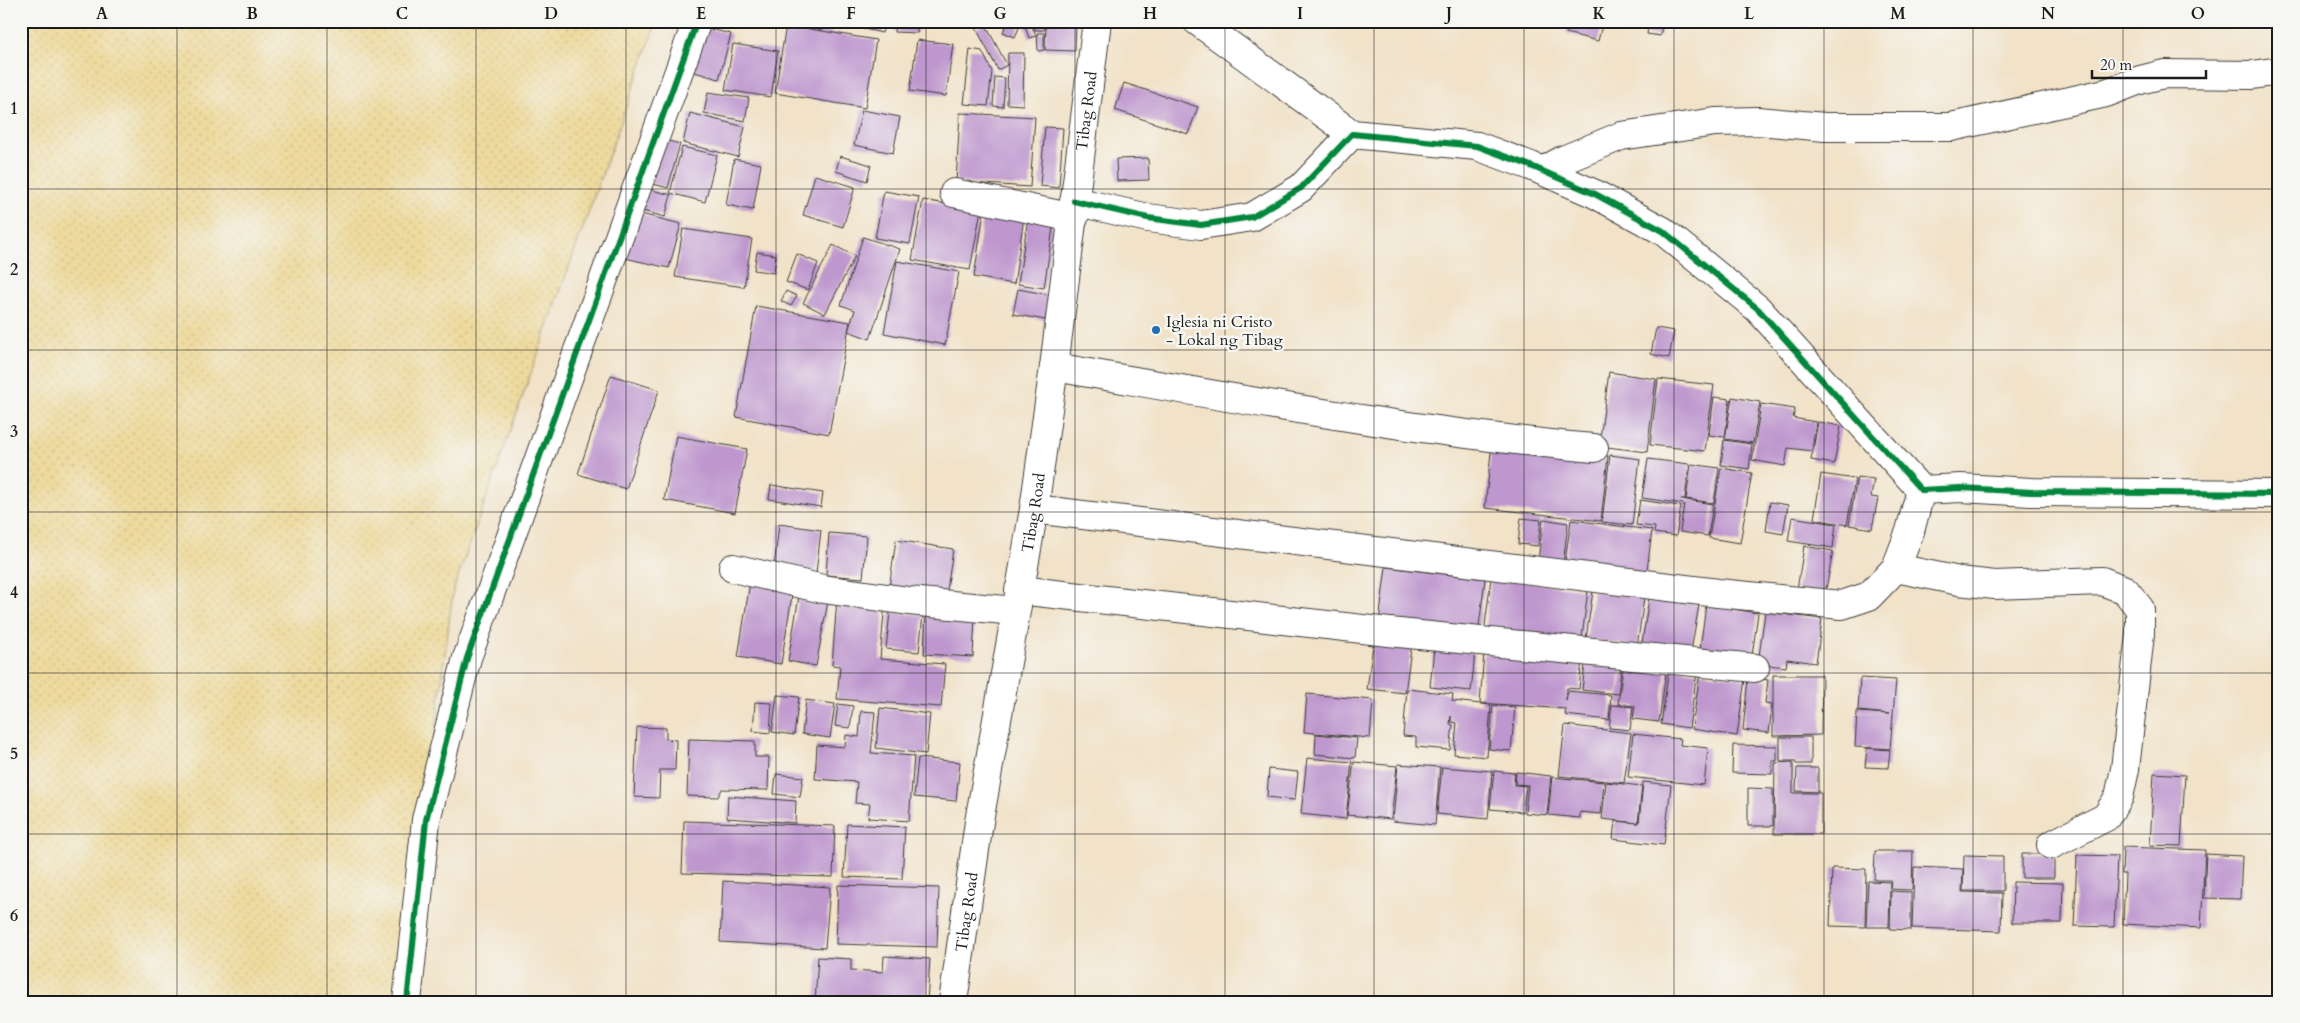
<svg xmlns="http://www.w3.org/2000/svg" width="2300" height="1023" font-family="Cardo,serif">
	<defs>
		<pattern id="sand-dots" width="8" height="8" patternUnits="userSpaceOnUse" patternTransform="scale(1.25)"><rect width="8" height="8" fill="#eeda9e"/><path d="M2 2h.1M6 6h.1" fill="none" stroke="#ccba88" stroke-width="1.8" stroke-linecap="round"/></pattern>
	</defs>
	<rect width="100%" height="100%" fill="#f6f6f2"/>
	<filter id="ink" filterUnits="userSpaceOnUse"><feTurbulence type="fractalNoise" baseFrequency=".02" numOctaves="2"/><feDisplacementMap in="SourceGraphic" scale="10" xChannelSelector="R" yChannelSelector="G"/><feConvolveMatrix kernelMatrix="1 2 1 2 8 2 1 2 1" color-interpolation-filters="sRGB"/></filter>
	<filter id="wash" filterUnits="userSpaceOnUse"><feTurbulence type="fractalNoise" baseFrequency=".0096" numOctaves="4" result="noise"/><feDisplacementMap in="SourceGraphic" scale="20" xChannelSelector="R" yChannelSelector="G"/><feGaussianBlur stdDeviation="1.12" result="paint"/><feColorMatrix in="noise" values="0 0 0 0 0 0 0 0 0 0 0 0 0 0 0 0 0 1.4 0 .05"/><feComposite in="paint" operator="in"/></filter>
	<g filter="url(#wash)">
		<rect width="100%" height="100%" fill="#f1e2c8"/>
		<path fill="url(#sand-dots)" stroke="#857b5d" d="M21,21h636l-204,570 -52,411h-380z"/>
		<g id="blocks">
			<path fill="#be97ce" d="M830,21h55l-3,12z
				M895,21h23l-1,12 -23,-1z
				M1008,21h14l-7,16 -12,-5z
				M1035,21h9v9h-9z
				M1046,21h30l-1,30 -30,-1z
				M1569,21h34l-5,20 -32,-8z
				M1649,21h14l-3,15 -13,-2z
				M1031,23l5,13 -7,2 -4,-12z
				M985,24l22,41 -9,5 -22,-42z
				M786,25l90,15 -11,68 -90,-15z
				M702,27l29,7 -12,45 -28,-8z
				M1037,33h7v17l-6,1z
				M917,40l36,4 -7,52 -36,-5z
				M733,44l45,7 -7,46 -46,-7z
				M970,49l12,2 10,20 -4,35 -24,-2z
				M1008,53h16l-1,52 -16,-1z
				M995,77l10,1 -2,29 -10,-1z
				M1124,83l74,24 -10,27 -73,-24z
				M708,92l41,6 -4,23 -41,-8z
				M862,110l38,7 -7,36 -39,-8z
				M690,113l55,14 -7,30 -55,-14z
				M960,113l75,4 -5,70 -74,-5z
				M1045,127l18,1 -4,60 -19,-2z
				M654,137l26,7 -12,44 -26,-7z
				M682,147l35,8 -12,47 -35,-9z
				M840,156l31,9 -4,16 -31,-10z
				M1148,158l1,22 -32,1 -1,-22z
				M734,159l27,5 -8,46 -27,-5z
				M815,175l40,12 -12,40 -40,-12z
				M645,188l26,7 -6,22 -26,-7z
				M884,191l35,6 -9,47 -35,-6z
				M923,200l58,10 -11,60 -58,-10z
				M984,211l40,6 -10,67 -40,-7z
				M637,213l44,11 -12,44 -44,-10z
				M1028,218l26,3 -10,67 -26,-4z
				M683,229l69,10 -8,48 -69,-10z
				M863,237l37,12 -30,90 -22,-8 7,-21 -14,-5z
				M833,245l22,11 -30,58 -22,-11z
				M757,252l19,3 -2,18 -20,-3z
				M797,254l21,9 -10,27 -22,-8z
				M897,261l62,11 -14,73 -61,-12z
				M1018,289l32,6 -5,25 -32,-6z
				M786,291l11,5 -6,10 -10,-5z
				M756,306l94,16 -21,112 -93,-17z
				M1656,328l18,3 -5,27 -18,-4z
				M1609,372l47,7 -9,73 -48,-6z
				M611,375l48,15 -33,99 -48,-15z
				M1658,379l56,6 -9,66 -55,-6z
				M1714,397l16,2 -5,38 -16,-2z
				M1732,397l28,5 -7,41 -28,-4z
				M1761,404l34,5 -2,9 23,4 -4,29 -24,-3 -3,18 -33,-6z
				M1818,422l23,4 -7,38 -23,-4z
				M676,436l71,13 -12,64 -71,-13z
				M1724,440l28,4 -3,25 -28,-4z
				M1492,443l116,13 -7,65 -116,-13z
				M1610,455l30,4 -8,66 -30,-3z
				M1648,459l41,5 -4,35h-4l32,5 -5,32 -28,-4 4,-28 -42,-6z
				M1691,464l28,4 -5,35 -28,-4z
				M1721,468l31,5 -12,70 -31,-5z
				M1821,474l34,5 -8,46 -33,-6z
				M1857,477l17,2 -3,18 7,1 -6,31 -23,-4z
				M771,485l52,8 -2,14 -52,-8z
				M1640,500l41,6 -5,30 -22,-3 1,-6 -19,-2z
				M1770,502l18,3 -5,29 -17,-3z
				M1792,517l44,7 -3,24 -45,-7z
				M1521,518l20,2 -3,26 -20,-2z
				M1543,519l25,4 -5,42 -25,-3z
				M1571,520l81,10 -6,49 -82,-11z
				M779,524l42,6 -5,43 -42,-5z
				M829,533l38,3 -4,42 -37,-3z
				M896,540l57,9 -7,48 -57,-9z
				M1804,546l29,5 -8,44 -28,-5z
				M1386,567l99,12 -7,55 -99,-12z
				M1491,578l97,12 -7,55 -97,-12z
				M750,582l43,7 -12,75 -43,-7z
				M1593,591l51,7 -7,49 -51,-8z
				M799,596l29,5 -12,65 -28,-5z
				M837,598l48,4 -5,57 65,5 -4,43 -104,-8 3,-33 -8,-1z
				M1649,598l50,7 -8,46 -49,-8z
				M1706,605l52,8 -6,43 -52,-7z
				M890,612l33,3 -4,37 -33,-3z
				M926,612l49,3 -2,42 -49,-3z
				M1765,612l57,7 -6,44 -29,-4 -1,8 -28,-3z
				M1374,637l38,5 -7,51 -38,-4z
				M1434,648l41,5 -4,38 -41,-4z
				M1484,652l98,7 -3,30 -12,-1 -1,12 2,-9 43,4 -2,25 -44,-5 1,-6 -86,-6z
				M1586,656l36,4 -4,34 -36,-4z
				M1624,659l43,6 -8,57 -26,-3 2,-13 -17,-2z
				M1669,668l28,4 -8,56 -28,-4z
				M1700,672l45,7 -8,57 -45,-7z
				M1773,675h49l-1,60 -48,1z
				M1748,678l20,2 -3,23 7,1 -3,29 -26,-3z
				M1860,678l36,2 -6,69 -35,-2 2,-35 32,2 -31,-3z
				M1407,689l46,5 -1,7 39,4 -4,52 -33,-3 3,-31 -6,-1v-6l-1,8 3,1 -3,25 -34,-3v-10l-13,-1z
				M1307,694l66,6 -3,38 -66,-6z
				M777,695l22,2 -5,38 -22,-3z
				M806,700l29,4 -5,34 -28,-4z
				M755,702l17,1 -2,30 -17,-2z
				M838,704l15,2 -3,22 -15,-2z
				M1493,705l22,2 -4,44 -22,-2z
				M1612,705l21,2 -3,23 -21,-2z
				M880,708l50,6 -4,40 -50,-6z
				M861,711l14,1 -4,41 43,3 -5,65 -41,-3 2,-14 -15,-1 2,-21 -42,-3 2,-34 28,2 1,-12 13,2z
				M1565,725l66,8 -7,50 -65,-7z
				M637,727l29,1v11l10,1 -1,30h-15l-1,28 -25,-1z
				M1316,734l41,4 -2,20 -40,-4z
				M1633,734l48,5 -1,6 28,3 -4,37 -76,-8z
				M1780,737h31v27h-15l-1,-3h-15z
				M689,739l66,2v16h14l-1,33 -46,-1 -4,8 -31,-1z
				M1733,745l44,1v15h-5v13l-40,-1z
				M1867,748l23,2 -2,18 -23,-1z
				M918,758l42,4 -4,39 -42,-4z
				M1307,758l45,4 -6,57 -45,-5z
				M1354,762l43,4 -6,53 -44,-4z
				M1793,762v31h28v41h-47l1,-71z
				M1398,764l42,3 -5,58 -42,-4z
				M1442,767l50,4 -4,48 -51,-5z
				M1797,768h21v24l-22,-1z
				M1269,769l29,3 -3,28 -28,-3z
				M1494,771l21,2 -1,12 12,1 -3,26 -33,-3z
				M1516,772l35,4 -4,39 -22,-2 3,-28 -13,-1z
				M2154,773l31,2 -4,71 -31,-1z
				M776,774l27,3 -3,20 -26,-3z
				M1552,777l52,5 -3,32 -21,-2v6l-32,-3z
				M1606,782l36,4 -4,37 -36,-4z
				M1643,782l28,3 -7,60 -51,-6 2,-18 24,2z
				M1748,788l25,1v37h-25z
				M728,796l68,5 -1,22 -68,-5z
				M684,821l151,5 -2,51 -151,-4z
				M847,824l58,3 -3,52 -58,-2z
				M2123,847l82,3 -4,78 -78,-4 2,-50h-3z
				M1875,851h38l-1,39 -22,-1 1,-9h-17z
				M2022,854h32v24h-32z
				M2206,854l36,2 -2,43 -36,-1z
				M1964,855l39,1v35h-40z
				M2077,855l40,1 -3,71 -40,-1z
				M1914,867l49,2 -1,23 40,1 -1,38 -89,-3z
				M1832,868l34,1 -1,58 -35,-1z
				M723,881l107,6 -5,61 -105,-6z
				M1868,881l22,1 -1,45h-23z
				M2013,882l50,1 -1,40h-50z
				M838,885l101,3 -2,59 -101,-3z
				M1891,891l20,1v38l-21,-1z
				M884,956l46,3 -3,43h-112l3,-45 33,2v11l32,2z"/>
		</g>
	</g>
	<g filter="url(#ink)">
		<use href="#blocks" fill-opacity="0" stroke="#3c3a36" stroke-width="1"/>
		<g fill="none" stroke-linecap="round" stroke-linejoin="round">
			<g stroke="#3c3a36" stroke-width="30">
				<g id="minor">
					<path d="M1197,21l155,113"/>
					<path d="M1543,171l20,-11 58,-24 94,-14 43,-1 67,6h126l155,-34 34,-13 24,-6 89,1 26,-4"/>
					<path d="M954,193l120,25"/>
					<path d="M1074,201l74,17 53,7 51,-8 49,-29 51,-54 125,12 54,20 64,28 68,37 95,78 163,181 40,-2 70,4 248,2"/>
					<path d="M1054,367c180,31 359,65 540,81"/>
					<path d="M1034,509l684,84 124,12 27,-9 27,-28 14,-37 11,-41"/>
					<path d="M733,568l90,21 86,12 106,10"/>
					<path d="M1896,568l63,13 36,4 107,-4 23,9 15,19v25l-15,135 -6,28 -13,20 -55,28"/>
					<path d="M1019,590l370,42 366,36"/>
					<path d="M407,1002l19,-182 41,-162 230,-637"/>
					<path id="s1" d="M953,1002l26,-180 55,-313 20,-142 43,-346"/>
				</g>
			</g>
			<use href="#minor" stroke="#fff" stroke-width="28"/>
			<g stroke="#f6f6f2" stroke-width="9">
				<path id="cycleway" d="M1074,201l74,17 53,7 51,-8 49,-29 51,-54 125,12 54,20 64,28 68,37 95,78 163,181 40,-2 70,4 248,2
					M407,1002l19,-182 41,-162 230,-637"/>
			</g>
			<use href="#cycleway" stroke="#00873e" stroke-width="6"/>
		</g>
	</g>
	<path fill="none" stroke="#1c1c1c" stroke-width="1" stroke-opacity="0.55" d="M177,21v981M327,21v981M476,21v981M626,21v981M776,21v981M926,21v981M1075,21v981M1225,21v981M1374,21v981M1524,21v981M1674,21v981M1824,21v981M1973,21v981M2123,21v981M21,189h2258M21,350h2258M21,512h2258M21,673h2258M21,834h2258"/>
	<circle fill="#1f6fb2" stroke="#f6f6f2" stroke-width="2" cx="1156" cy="330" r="5"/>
	<g text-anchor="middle" stroke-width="5" stroke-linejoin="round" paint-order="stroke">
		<g font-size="16" fill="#1c1c1c" stroke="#f6f6f2">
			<text dy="6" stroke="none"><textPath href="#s1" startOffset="901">Tibag Road</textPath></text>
			<text dy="6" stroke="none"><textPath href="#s1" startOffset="496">Tibag Road</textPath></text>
			<text dy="6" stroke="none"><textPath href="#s1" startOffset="91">Tibag Road</textPath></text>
		</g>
		<g font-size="16" fill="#1c1c1c" stroke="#f6f6f2" text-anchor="start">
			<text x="1166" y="327">Iglesia ni Cristo<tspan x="1166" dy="18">- Lokal ng Tibag</tspan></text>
		</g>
	</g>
	<rect width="2300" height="1023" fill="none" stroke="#f6f6f2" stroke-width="55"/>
	<path d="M2092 70v8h114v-8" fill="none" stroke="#1c1c1c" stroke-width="2.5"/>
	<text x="2100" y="70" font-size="15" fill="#1c1c1c" stroke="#f6f6f2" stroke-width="4" paint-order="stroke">20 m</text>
	<rect x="28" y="28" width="2244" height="968" fill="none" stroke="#1c1c1c" stroke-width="2"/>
	<g font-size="16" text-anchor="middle" font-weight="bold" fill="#1c1c1c">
		<text x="102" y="19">A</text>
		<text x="252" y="19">B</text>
		<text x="402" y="19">C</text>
		<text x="551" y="19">D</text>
		<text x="701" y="19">E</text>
		<text x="851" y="19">F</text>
		<text x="1000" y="19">G</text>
		<text x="1150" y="19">H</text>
		<text x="1300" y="19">I</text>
		<text x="1449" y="19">J</text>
		<text x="1599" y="19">K</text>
		<text x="1749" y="19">L</text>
		<text x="1898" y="19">M</text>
		<text x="2048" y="19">N</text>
		<text x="2198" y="19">O</text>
		<text x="14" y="114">1</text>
		<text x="14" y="275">2</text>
		<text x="14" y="437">3</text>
		<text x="14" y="598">4</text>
		<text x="14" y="759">5</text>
		<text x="14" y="921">6</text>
	</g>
</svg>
